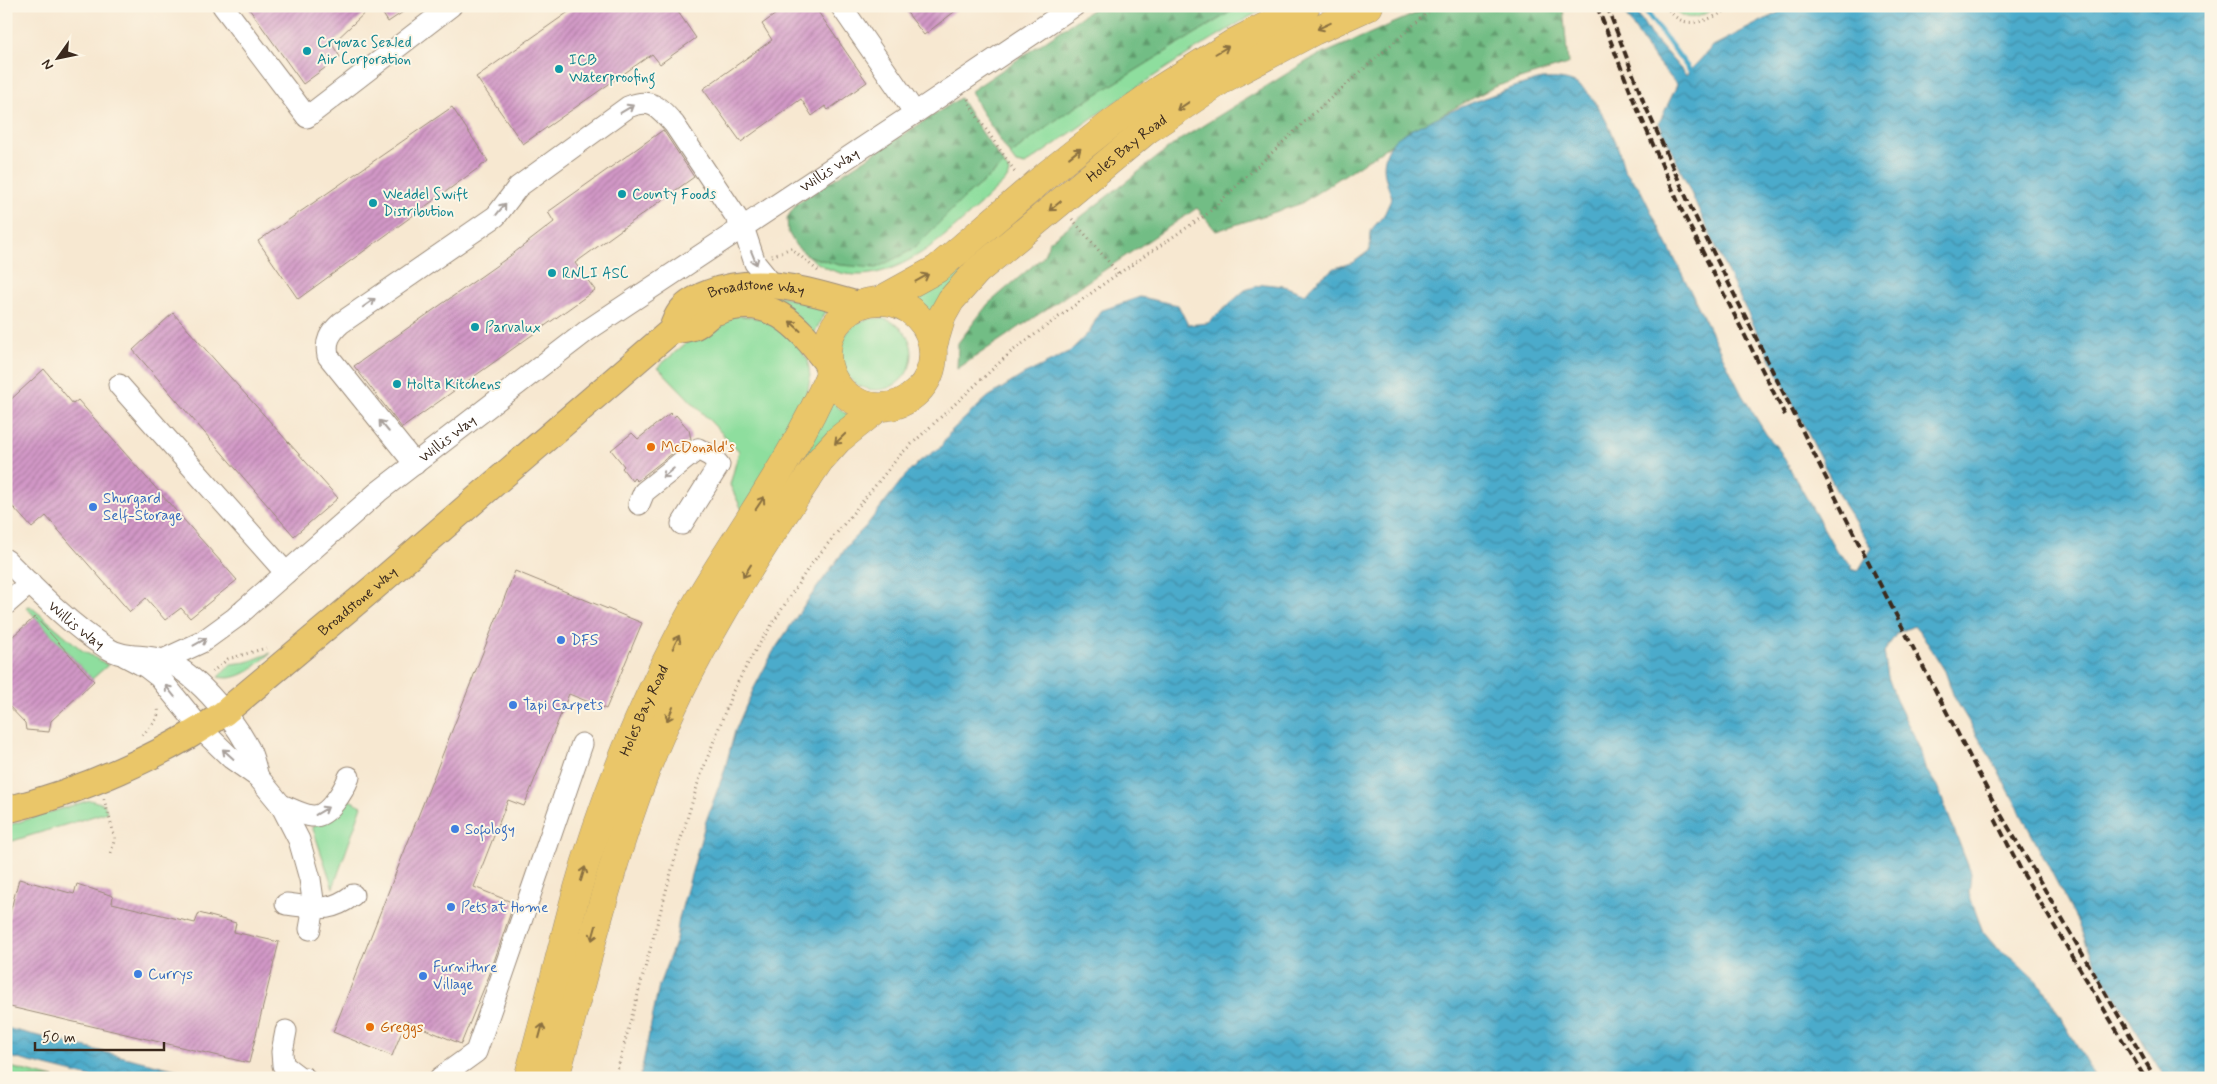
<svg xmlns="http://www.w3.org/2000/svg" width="2217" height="1084" font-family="Mynerve,sans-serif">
	<defs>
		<pattern id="forest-firs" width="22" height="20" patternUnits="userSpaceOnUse" patternTransform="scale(1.25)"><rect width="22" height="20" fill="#72bd85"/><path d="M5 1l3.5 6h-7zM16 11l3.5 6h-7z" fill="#5f9a6c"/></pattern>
		<pattern id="water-waves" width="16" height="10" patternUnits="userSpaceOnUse" patternTransform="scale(1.25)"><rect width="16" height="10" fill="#4cabcb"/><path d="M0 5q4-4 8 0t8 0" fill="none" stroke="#408ba4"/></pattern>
		<pattern id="building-hatch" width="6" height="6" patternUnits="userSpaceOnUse" patternTransform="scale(1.25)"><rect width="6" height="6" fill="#d298c7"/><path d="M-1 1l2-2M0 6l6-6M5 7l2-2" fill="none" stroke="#ac7ca1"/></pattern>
	</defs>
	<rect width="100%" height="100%" fill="#fcf5e5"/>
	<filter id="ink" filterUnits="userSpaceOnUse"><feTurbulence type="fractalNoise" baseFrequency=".02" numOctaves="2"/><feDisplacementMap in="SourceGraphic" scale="10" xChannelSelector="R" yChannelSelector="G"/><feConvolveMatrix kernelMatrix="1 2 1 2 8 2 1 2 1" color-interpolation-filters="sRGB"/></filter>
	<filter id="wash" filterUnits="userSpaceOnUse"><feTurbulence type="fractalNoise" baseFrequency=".0096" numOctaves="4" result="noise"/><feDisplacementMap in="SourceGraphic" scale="20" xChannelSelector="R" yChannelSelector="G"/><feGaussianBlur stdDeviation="1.12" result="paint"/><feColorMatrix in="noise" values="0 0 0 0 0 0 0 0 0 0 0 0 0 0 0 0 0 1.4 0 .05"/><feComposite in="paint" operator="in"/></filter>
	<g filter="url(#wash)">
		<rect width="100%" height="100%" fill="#f7e8d1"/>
		<path fill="#8ede9e" stroke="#64845e" d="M1240,6h29c-86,47 -164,103 -244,159l-9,-2 -6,-8 50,-38z
			M1670,6h50c-21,10 -30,20 -50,0z
			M1004,164l5,8 -2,7c-50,46 -128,135 -199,77l32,9 125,-68z
			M970,256l5,6 -45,57 -6,-8 -17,-13z
			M768,292l60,18 -5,6 -9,18z
			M734,315l44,6 30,39 2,17 -3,20 -64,115 -13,-27 9,-34 -81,-84 46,-39z
			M840 354a36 36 0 1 1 72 0a36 36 0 1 1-72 0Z
			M832,401l11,11 8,3 -47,56 -6,-3z
			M30,606l53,45 25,14 -16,14 -66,-72z
			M271,653c-16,13 -30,29 -53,24l13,-13 16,-2z
			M90,800l14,4 3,8 -101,31v-17z
			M349,800l13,6 -29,82 -21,-62c17,-6 28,-10 37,-26z
			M6,1066l48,12h-48z"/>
		<path fill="url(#forest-firs)" stroke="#567452" d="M1097,6h143l-180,111 -50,38 -31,-47 -8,-17z
			M1433,6h130l5,58 -74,23 -81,43 -113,74 -84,27 -19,-23 -240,161 1,-26 30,-39 55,-47 7,-16 128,-100 131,-81z
			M960,98l11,18 33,48 -39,33 -53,53 -36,18 -36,-3 -32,-9 -12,-10 -8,-14 -1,-14 10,-15z"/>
		<path fill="url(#water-waves)" stroke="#446a74" d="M1620,6h13l17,28 36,41 27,-29 78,-40h420v1072h-45l-9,-13 -62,-102 -18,-42 -78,-149 -45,-75 -9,-26 -20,-32 -11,-13 -17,7 -13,19 4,25 9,25 23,47 5,19 12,18 34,87 -2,21 14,38 13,15 16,11 31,29 53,91h-1456l19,-93 17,-45 3,-22 27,-97 18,-49 11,-41 18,-41 20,-38 32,-48 46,-63 15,-15 39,-50 15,-15 20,-13 11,-17 37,-34 35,-22 45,-22 22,-22 10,-20 40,-14 38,8 10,20 20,-2 37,-33 19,-6 20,2 21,8 13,-14 17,-12 19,-6 16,-12 1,-20 13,-15 8,-18c-8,-19 -14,-39 3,-57 15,-15 126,-58 148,-61 12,-1 27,0 37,7 15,9 34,48 39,65 2,6 3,12 5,18 3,6 10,12 15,18l103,208 24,39 14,17 57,101 15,13v4l6,2 14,-23 -28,-43 -114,-227 -71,-155 18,-38 -27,-32z
			M6,1028l204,50h-116l-88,-22z"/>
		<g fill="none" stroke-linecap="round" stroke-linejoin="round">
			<path stroke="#4cabcb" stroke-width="5" d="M1642,6l49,66"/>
		</g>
		<g id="blocks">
			<path fill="url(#building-hatch)" d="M247,6h125l-40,38 8,13 -37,27z
				M378,6h34l-24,16z
				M577,6h97l22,32 -36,26 -8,-10 -129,90 -47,-67z
				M787,6h27l53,76 -39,28 -3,-4 -13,10 -11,-17 -60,43 -38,-53 69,-49 -10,-16z
				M902,6h60l-38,29z
				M452,107l36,54 -190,138 -40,-58z
				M663,130l31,47 -119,86 20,27 -193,138 -48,-62 156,-110 44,-34 -6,-10z
				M173,313l165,185 -44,38 -161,-186z
				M44,369l29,35 5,-4 159,180 -47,38 -9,-10 -16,12 -19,-22 -16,14 -84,-96 -14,12 -26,-29v-95z
				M670,413l4,4 2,-2 13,15 2,9 -54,42 -3,-3 -2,3 -10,-13 2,-2 -13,-16 21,-17 6,6z
				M515,571l127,52 -36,86 -37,-15 -45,112 -16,-6 -34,87 40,16 -25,73 -28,68 -55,-23 -14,35 -59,-24z
				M35,617l59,64 -43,40 -2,11 -23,-2 -1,-7 -19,-20v-61z
				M19,879l55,15 3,-10 36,12 -1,7 83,20 4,-10 37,10 -2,9 45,10 -30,121 -243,-57v-79z"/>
		</g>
	</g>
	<g filter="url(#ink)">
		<use href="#blocks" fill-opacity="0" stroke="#998978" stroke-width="1"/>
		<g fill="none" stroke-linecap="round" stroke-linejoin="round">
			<g stroke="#998978" stroke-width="23">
				<g id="minor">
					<path d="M223,6l84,111 144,-111"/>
					<path d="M915,113l159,-107"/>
					<path d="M119,385l167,188"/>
					<path d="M415,464l-87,-108c-3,-15 2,-23 13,-33l155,-107 22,-29 110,-80c23,-10 32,1 46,17l69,103 12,36 17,21"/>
					<path d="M639,504l5,-12 54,-43 13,7 8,9 -37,59"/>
					<path id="s1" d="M6,560c30,30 65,66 101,88 17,11 36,6 55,12 30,9 70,57 85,85 6,9 8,22 11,32"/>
					<path d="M6,604l24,-21"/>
					<path d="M125,656l21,11 13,10 42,52 30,29 27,19 23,28 18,35 11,39 4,28 -4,22"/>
					<path id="s2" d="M163,660l39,-18 33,-24 143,-126 210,-162 327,-217 -74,-107"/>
					<path d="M281,805c9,3 21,10 31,11 16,2 32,-26 37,-39"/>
					<path d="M286,904c29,3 42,10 67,-9"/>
					<path d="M286,1031l-4,21 1,13 16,12 6,1"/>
					<path d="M440,1078l36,-26 106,-308"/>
				</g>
			</g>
			<g stroke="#998978" stroke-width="28">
				<g id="major">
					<path d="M671,331c7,-1 15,-2 22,-4 9,-3 14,-12 23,-15 53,-20 81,12 111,51"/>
					<path id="s3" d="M6,810c71,-17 159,-55 218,-97l148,-124 299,-258c3,-6 5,-15 10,-20 6,-8 19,-15 28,-18 51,-19 100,-2 149,12"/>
				</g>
			</g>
			<g stroke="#998978" stroke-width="29">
				<g id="highway">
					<circle cx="880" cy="354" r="53"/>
					<path d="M879,301l58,-32 112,-96 63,-50 48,-34 75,-47 71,-36"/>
					<path id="s4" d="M933,346l9,-30 9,-16 26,-29 170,-141 78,-52 89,-47 55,-25"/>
					<path id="s5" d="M528,1078c17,-60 31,-120 47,-180 22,-78 51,-155 87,-228 13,-26 26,-53 42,-79 44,-72 93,-139 126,-217"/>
					<path d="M555,1078c29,-102 52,-206 90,-305 42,-113 108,-213 175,-313l18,-20 40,-32"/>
				</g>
			</g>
			<path stroke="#998978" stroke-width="3" stroke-dasharray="1 4" stroke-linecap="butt" d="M1666,6c19,30 45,12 69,0
				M968,99l6,13 42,61
				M1072,219l47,55
				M772,256l19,-8 27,23
				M212,672l16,-13 38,-11
				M142,735c8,-7 18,-16 16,-27
				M104,799l11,39 -5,18
				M615,1078l60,-220 24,-78 34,-89 20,-37 56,-87 92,-113 110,-102 98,-72 98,-66 107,-101 121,-107"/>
			<use href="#minor" stroke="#fff" stroke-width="21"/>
			<use href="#major" stroke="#eac669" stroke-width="26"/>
			<use href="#highway" stroke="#eac669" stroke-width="28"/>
			<path stroke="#3b2a1e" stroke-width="4" stroke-dasharray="8 4" stroke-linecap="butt" d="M1597,6l37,95 48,110 103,204
				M1607,6l37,97 48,107 165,330 136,261 162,277
				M1995,819l26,51 124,208"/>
		</g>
		<defs><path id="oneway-shaft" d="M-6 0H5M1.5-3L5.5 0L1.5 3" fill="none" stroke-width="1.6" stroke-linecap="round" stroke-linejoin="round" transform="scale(1.25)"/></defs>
		<g stroke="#8a7040">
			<use href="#oneway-shaft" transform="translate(1324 26) rotate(155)"/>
			<use href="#oneway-shaft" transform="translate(1222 50) rotate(-30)"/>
			<use href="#oneway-shaft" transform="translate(1183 106) rotate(146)"/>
			<use href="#oneway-shaft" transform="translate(1075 153) rotate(-38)"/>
			<use href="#oneway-shaft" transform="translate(1055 206) rotate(141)"/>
			<use href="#oneway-shaft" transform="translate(922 278) rotate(-29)"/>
			<use href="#oneway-shaft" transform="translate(795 326) rotate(-138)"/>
			<use href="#oneway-shaft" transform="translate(840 439) rotate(136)"/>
			<use href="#oneway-shaft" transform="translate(760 503) rotate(-56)"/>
			<use href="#oneway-shaft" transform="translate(747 571) rotate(122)"/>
			<use href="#oneway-shaft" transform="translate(676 642) rotate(-64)"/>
			<use href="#oneway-shaft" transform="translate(670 714) rotate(114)"/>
			<use href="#oneway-shaft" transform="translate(583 874) rotate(-73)"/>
			<use href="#oneway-shaft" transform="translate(594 933) rotate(106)"/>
			<use href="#oneway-shaft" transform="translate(541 1031) rotate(-75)"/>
		</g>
		<g stroke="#a79f9a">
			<use href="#oneway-shaft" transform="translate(627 109) rotate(-31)"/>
			<use href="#oneway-shaft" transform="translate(501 209) rotate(-51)"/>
			<use href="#oneway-shaft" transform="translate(754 258) rotate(68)"/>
			<use href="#oneway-shaft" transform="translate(369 303) rotate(-35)"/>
			<use href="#oneway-shaft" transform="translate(384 426) rotate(-130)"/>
			<use href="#oneway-shaft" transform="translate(668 473) rotate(141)"/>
			<use href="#oneway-shaft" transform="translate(200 642) rotate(-29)"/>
			<use href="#oneway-shaft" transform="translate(170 691) rotate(-129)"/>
			<use href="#oneway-shaft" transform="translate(228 754) rotate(-138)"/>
			<use href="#oneway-shaft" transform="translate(322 811) rotate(-31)"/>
		</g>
	</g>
	<g fill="#0f9aa8" stroke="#fcf5e5" stroke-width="2">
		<circle cx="307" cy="51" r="5"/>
		<circle cx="559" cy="69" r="5"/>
		<circle cx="622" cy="194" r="5"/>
		<circle cx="373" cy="203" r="5"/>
		<circle cx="552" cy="273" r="5"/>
		<circle cx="475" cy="327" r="5"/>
		<circle cx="397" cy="384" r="5"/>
	</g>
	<g fill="#e8710a" stroke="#fcf5e5" stroke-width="2">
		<circle cx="651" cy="447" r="5"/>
		<circle cx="370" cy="1027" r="5"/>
	</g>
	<g fill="#3f7fe0" stroke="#fcf5e5" stroke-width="2">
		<circle cx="93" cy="507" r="5"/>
		<circle cx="561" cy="640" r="5"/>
		<circle cx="513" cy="705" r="5"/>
		<circle cx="455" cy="829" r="5"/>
		<circle cx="451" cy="907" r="5"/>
		<circle cx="138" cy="974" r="5"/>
		<circle cx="423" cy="976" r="5"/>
	</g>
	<g text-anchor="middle" stroke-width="4" stroke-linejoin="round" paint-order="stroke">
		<g font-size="15" fill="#0d838f" stroke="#fcf5e5" text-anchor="start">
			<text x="317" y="47">Cryovac Sealed<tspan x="317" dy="17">Air Corporation</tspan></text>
			<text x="569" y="65">ICB<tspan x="569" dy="17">Waterproofing</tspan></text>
			<text x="383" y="199">Weddel Swift<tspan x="383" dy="17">Distribution</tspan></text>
			<text x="632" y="199">County Foods</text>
			<text x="562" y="278">RNLI ASC</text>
			<text x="485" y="332">Parvalux</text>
			<text x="407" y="389">Holta Kitchens</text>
		</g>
		<g font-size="15" fill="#3b2a1e" stroke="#fcf5e5">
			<text dy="5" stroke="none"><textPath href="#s4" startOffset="282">Holes Bay Road</textPath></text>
			<text dy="5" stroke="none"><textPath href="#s2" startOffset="829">Willis Way</textPath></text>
			<text dy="5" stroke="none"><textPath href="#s3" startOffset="932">Broadstone Way</textPath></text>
			<text dy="5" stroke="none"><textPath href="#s2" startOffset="362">Willis Way</textPath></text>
			<text dy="5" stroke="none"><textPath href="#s3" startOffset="414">Broadstone Way</textPath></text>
			<text dy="5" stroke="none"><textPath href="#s1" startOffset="96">Willis Way</textPath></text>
			<text dy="5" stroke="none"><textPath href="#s5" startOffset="386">Holes Bay Road</textPath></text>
		</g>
		<g font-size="15" fill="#c56008" stroke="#fcf5e5" text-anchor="start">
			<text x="661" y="452">McDonald's</text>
			<text x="380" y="1032">Greggs</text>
		</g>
		<g font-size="15" fill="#366cbe" stroke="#fcf5e5" text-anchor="start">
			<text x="103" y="503">Shurgard<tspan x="103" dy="17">Self-Storage</tspan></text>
			<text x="571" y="645">DFS</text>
			<text x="523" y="710">Tapi Carpets</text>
			<text x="465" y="834">Sofology</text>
			<text x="461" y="912">Pets at Home</text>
			<text x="433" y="972">Furniture<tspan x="433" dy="17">Village</tspan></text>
			<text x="148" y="979">Currys</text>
		</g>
	</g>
	<rect width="2217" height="1084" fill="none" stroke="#fcf5e5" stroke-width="25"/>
	<g transform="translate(58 58) rotate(237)" stroke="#fcf5e5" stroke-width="4" paint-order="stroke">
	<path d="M0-4L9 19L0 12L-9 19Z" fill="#3b2a1e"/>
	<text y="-8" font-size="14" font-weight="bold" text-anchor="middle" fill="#3b2a1e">N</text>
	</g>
	<path d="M35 1042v8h129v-8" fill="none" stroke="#3b2a1e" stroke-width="2.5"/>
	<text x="42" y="1042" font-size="15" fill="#3b2a1e" stroke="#fcf5e5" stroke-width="4" paint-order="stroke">50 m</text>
</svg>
